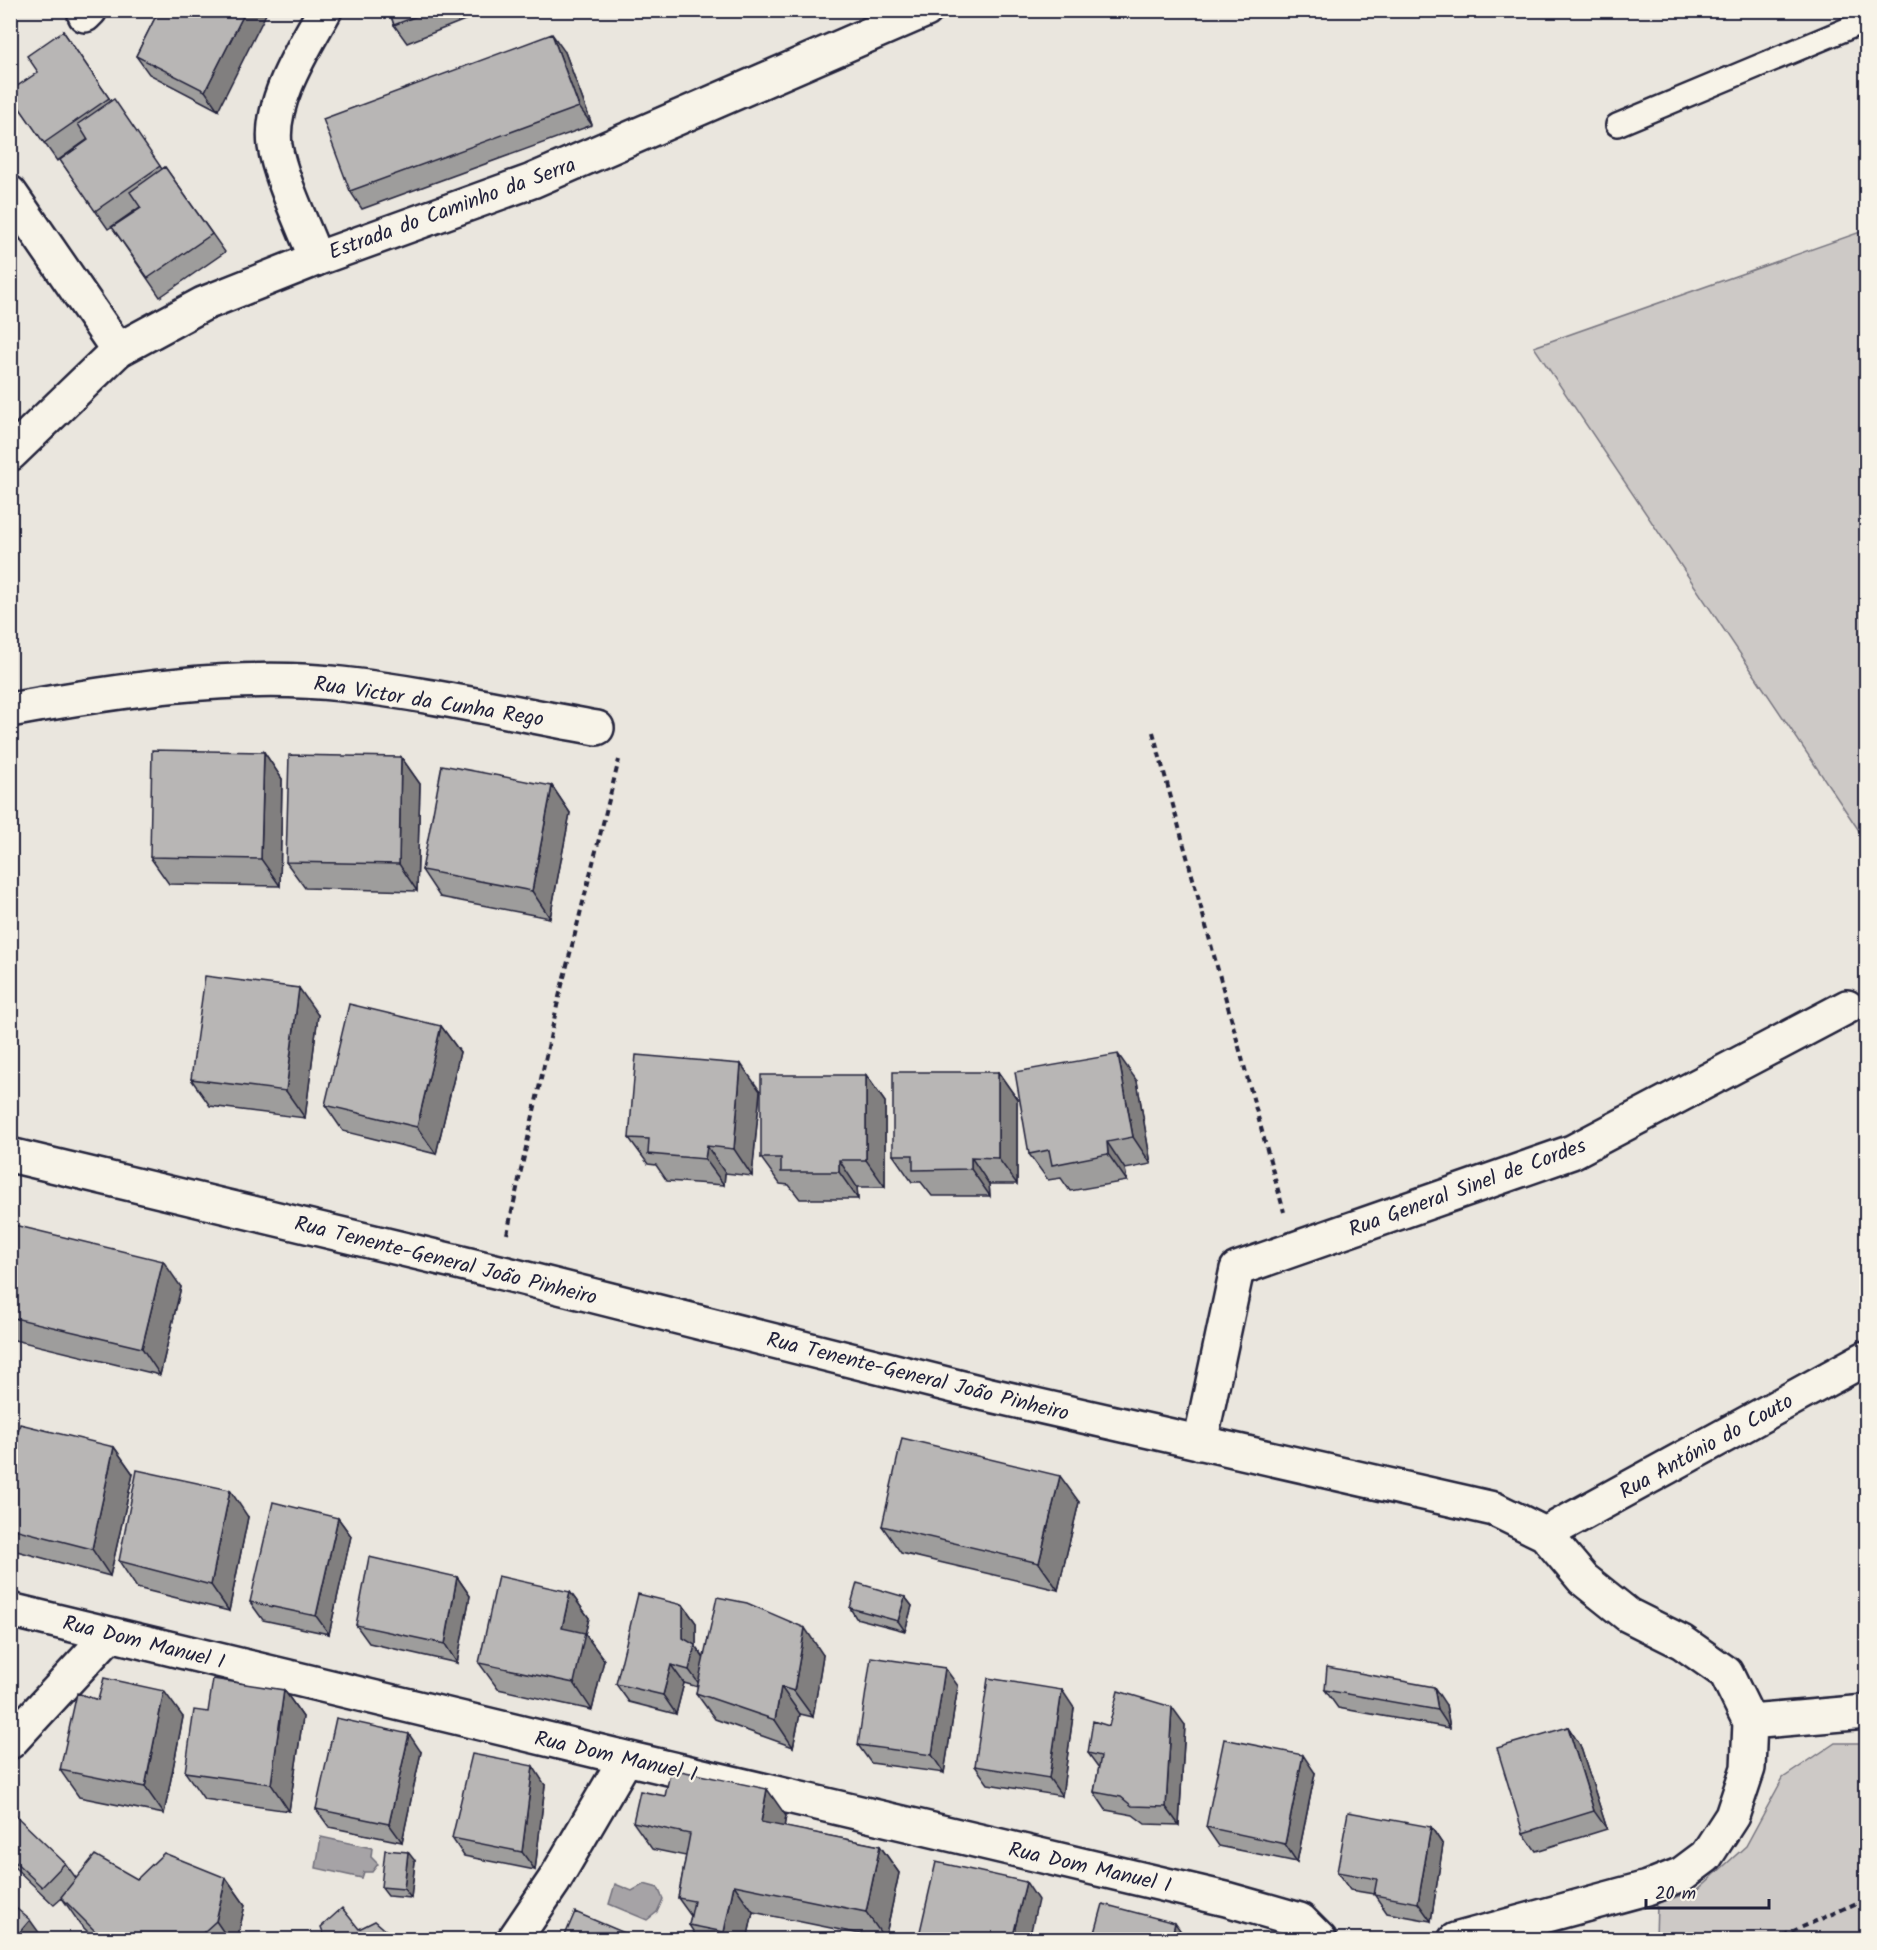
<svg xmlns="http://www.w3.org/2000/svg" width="1877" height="1950" font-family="Kalam,sans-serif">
	<rect width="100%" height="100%" fill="#eae6de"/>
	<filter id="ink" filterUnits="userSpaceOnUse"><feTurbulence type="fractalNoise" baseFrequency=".0167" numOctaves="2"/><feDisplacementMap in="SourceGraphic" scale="12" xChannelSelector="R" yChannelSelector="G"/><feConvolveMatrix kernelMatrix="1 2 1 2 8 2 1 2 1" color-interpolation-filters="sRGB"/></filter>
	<g filter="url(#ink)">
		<path fill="#cdc9c6" stroke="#787680" stroke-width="1.5" d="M1866,230v611l-332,-494z
			M1835,1743h31v196h-210l1,-36 39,-12 50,-45 37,-68z"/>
		<path fill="#a6a3a6" stroke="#716f7b" stroke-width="1.5" d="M321,1837l51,11 -1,9 7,7 -6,8h-8l-2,6 -46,-10z
			M615,1884l17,7 12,-7 14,4 5,11 -6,13 -10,8 -38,-16z"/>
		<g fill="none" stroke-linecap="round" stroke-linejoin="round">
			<g stroke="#22223b" stroke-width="26">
				<path id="lane" d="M1617,125l249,-104"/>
			</g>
			<g stroke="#22223b" stroke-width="38">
				<path id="street" d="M85,15l5,-5
					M10,193l108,157
					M316,259c-12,-32 -36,-81 -41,-113 -6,-45 29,-98 50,-136
					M10,710c104,-19 227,-38 331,-26 85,9 172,29 256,44
					M10,1155l489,117 487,122 508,115 51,25 38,45 45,36 54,27 44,31 24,49 -2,46 -16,48 -26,40 -24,18 -35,14 -192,52
					M1200,1443l37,-174 335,-117 275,-145
					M1545,1534l321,-176
					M10,1610l616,148 600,141 74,21 20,20
					M1750,1722l116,-10
					M10,1742l100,-108
					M514,1940l40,-59 72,-123"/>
			</g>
			<g stroke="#22223b" stroke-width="38">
				<path id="secondary" d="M10,454l108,-104 85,-46 113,-45 216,-78 394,-171"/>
			</g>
			<path stroke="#22223b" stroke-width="4" stroke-dasharray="6 4.5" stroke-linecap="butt" d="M1153,732l131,480
				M507,1234l52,-237 60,-237
				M1631,1933l19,7
				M1773,1940l93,-41"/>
			<use href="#lane" stroke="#f7f3e8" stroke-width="21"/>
			<use href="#street" stroke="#f7f3e8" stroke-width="33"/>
			<use href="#secondary" stroke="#f7f3e8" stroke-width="33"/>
		</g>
		<path fill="#9e9d9c" stroke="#22223b" stroke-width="1.5" d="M159,10l59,100 -69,-36 -13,-18z
			M389,10h101l-83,33 -13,-18z
			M1590,10h44l-9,4 -29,-1z
			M63,31l48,70 51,68 3,-2 60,85 -65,45 -48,-70 29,-19 -1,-1 -32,22 -48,-69 28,-21 -31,22 -47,-67 28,-22z
			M565,52l27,73 -230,84 -12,-18z
			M264,752l18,27 -2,107 -111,-2 -19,-27z
			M401,757l19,27 -3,107 -112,-3 -19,-26z
			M552,786l18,27 -20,105 -110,-21 -18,-27z
			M318,1015l-13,103 -95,-12 -19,-27z
			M441,1026l19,26 -24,102 -93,-23 -18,-26z
			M998,1072l19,27v85h-28l1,12h-58l-11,-14h-9l-19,-27z
			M866,1075l19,27v85h-28l1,12h-58l-11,-14 -9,-1 -19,-26z
			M1137,1081l14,83 -26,5 2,12 -57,10 -9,-13 -13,2 -19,-26z
			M760,1091l-8,85 -27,-3 -1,12 -57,-4 -11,-16 -8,-1 -19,-26z
			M10,1224l171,63 -21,88 -150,-36z
			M114,1447l19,27 -23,102 -97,-26 -3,-3v-86z
			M1079,1502l-21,88 -157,-37 -19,-27z
			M248,1517l-19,94 -92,-23 -18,-27z
			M338,1518l13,18 -22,98 -66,-14 -13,-18z
			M457,1577l13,19 -13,67 -88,-20 -13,-18z
			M570,1592l19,26 -4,16 19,26 -12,50 -94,-21 -19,-26z
			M905,1597l7,9 -7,25 -49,-13 -6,-10z
			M683,1605l13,18v24l8,11 119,-3 -10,62 -13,-3 -7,33 -78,-28 -19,-26 2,-6 -14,-4 -8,31 -47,-12 -13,-18z
			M958,1686l-14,87 -73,-10 -13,-18z
			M284,1690l19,27 -14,94 -85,-12 -19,-27 23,-60z
			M1325,1690l121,15 4,23 -112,-20z
			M98,1700l85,17 -19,97 -85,-17 -19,-27z
			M1074,1708l-12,88 -74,-12 -13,-18z
			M1185,1725l-6,100 -34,-1 -12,-9 -27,-5 -12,-18 5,-24 -11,-15 21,-27z
			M1568,1727l12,18 27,84 -71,22 -13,-18z
			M421,1752l-19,90 -73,-15 -13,-18z
			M1315,1773l-18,89 -78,-16 -13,-19z
			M545,1785l-10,85 -71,-14 -12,-18z
			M665,1796l121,20 -2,11 96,19 19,27 -14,66 -132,-27 -6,28h-48l-10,-15 2,-9 -13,-18 8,-42 -34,-7 -19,-27z
			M10,1817l55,46 11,15 61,1 89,-1 19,27 -8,35h-141l-16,-16 -18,-26 -8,7 -44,-42z
			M1431,1827l12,18 -12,76 -44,-8 -13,-19 -24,-4 -13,-18z
			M415,1861l-4,37 -23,-2 -7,-9z"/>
		<path fill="#817f7f" stroke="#22223b" stroke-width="1.5" d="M246,10h22l-50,100 -13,-19z
			M552,34l13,18 27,73 -13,-18z
			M264,752l18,27 -2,107 -19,-27z
			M401,757l19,27 -3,107 -18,-27z
			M552,786l18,27 -20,105 -18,-27z
			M299,988l19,27 -13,103 -19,-27z
			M441,1026l19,26 -24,102 -19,-27z
			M1118,1054l19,27 14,83 -18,-27z
			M741,1064l19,27 -8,85 -18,-27z
			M998,1072l19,27v85l-19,-26z
			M866,1075l19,27v85l-19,-27z
			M1107,1142l18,27 2,12 -19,-27z
			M707,1146l18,27 -1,12 -19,-26z
			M971,1157l18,27 1,12 -19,-27z
			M839,1160l18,27 1,12 -19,-27z
			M163,1261l18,26 -21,88 -18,-27z
			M114,1447l19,27 -23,102 -18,-27z
			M1060,1476l19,26 -21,88 -19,-27z
			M230,1490l18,27 -19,94 -18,-26z
			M338,1518l13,18 -22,98 -13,-18z
			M457,1577l13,19 -13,67 -12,-19z
			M570,1592l19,26 -4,16 19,26 -12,50 -18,-27 -12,-55z
			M905,1597l7,9 -7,25 -7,-10z
			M683,1605l13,18v24l11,16 -5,25 -13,-18 -6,-32z
			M805,1628l18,27 -10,62 -19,-26z
			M671,1665l13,18 -8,31 -13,-19z
			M945,1668l13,18 -14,87 -12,-18z
			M781,1687l19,27 -7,33 -18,-27z
			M1434,1687l12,18 4,23 -12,-18z
			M284,1690l19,27 -14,94 -18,-27z
			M1062,1690l12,18 -12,88 -13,-18z
			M164,1691l19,26 -19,97 -19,-27z
			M1172,1707l13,18 -6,100 -13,-18z
			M1568,1727l12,18 27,84 -13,-18z
			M409,1734l12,18 -19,90 -13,-18z
			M1303,1755l12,18 -18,89 -12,-18z
			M533,1766l12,19 -10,85 -13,-18z
			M767,1789l19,27 -6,33 -19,-27z
			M1431,1827l12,18 -12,76 -13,-18z
			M880,1846l19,27 -14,66 -19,-27z
			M408,1852l7,9 -4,37 -7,-9z
			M226,1878l19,27 -8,35h-8l-13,-19z
			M1026,1882l12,18 -9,40h-17z
			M734,1885l19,27 -6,28h-17l-6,-8z
			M30,1920l13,18 -1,2h-29z
			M1175,1923l12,17h-16z"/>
		<path fill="#b8b6b5" stroke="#22223b" stroke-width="1.5" d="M159,10h87l-41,81 -69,-35z
			M389,10h43l-38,15z
			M63,31l46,67 -65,45 -34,-49v-3l28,-19 -11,-16z
			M552,34l27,73 -229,84 -27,-72z
			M114,99l46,67 -65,45 -35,-51 28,-20 -10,-16z
			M165,167l47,67 -64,44 -36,-51 29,-19 -11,-16z
			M152,750l112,2 -3,107 -111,-2z
			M289,755l112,2 -2,107 -113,-2z
			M442,765l110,21 -20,105 -110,-21z
			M205,976l94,12 -13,103 -95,-12z
			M349,1004l92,22 -24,101 -92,-22z
			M1118,1054l15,83 -26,5 1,12 -56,11 -3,-15 -20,4 -14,-82z
			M636,1055l105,9 -7,85 -27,-3 -2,13 -57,-5 1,-15 -20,-1z
			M893,1072h105v86l-27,-1v12l-58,1v-15h-20z
			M761,1075h105v85h-27v12h-58v-14h-20z
			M10,1224l153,37 -21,87 -132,-31z
			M20,1424l94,23 -22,102 -82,-21v-67z
			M902,1438l158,38 -21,87 -157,-37z
			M137,1470l93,20 -19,95 -92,-24z
			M273,1502l65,16 -22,98 -66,-14z
			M369,1557l88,20 -12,67 -89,-19z
			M498,1576l72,16 -8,36 23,5 -11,50 -95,-20z
			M857,1583l48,14 -7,24 -48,-13z
			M638,1594l45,11v33l12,7 -6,25 -18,-5 -8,30 -47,-11z
			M717,1597l30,6 58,25 -11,63 -13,-4 -6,33 -79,-27z
			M871,1657l74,11 -13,87 -74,-10z
			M1327,1667l107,20 4,23 -113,-20z
			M104,1678l60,13 -19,96 -85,-17 17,-77 21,7z
			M988,1678l74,12 -13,88 -74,-12z
			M213,1679l71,11 -13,94 -86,-12 9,-62 14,2z
			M1118,1691l54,16 -6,100 -34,-1 -11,-9 -27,-5 7,-36 -13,-3 5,-32 16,5z
			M336,1718l73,16 -20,90 -73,-15z
			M1568,1727l26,84 -71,22 -26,-85z
			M1224,1739l79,16 -18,89 -79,-17z
			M472,1754l61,12 -11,86 -70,-14z
			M671,1769l96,20 -6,33 119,24 -14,66 -132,-27 -10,47 -35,-7 5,-24 -16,-3 12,-64 -57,-12 7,-31 25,5z
			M1348,1812l83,15 -13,76 -44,-8 3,-16 -40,-7z
			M14,1814l51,49 -23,24 -32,-30v-40z
			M385,1850l23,2 -4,37 -23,-2z
			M164,1853l62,25 -10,43 -21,19h-91l-43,-43 34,-42 42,24z
			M936,1862l90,20 -14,58h-94z
			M10,1903l20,17 -17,20h-3z
			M1103,1904l72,19 -4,17h-78z
			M342,1908l17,21 16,-8 22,19h-71l-5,-13z
			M575,1912l64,27v1h-76z
			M1610,1936l10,4h-10z"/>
	</g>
	<g text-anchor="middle" stroke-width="4.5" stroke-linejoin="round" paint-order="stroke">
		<g font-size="21" fill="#22223b" stroke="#f7f3e8">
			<text transform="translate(452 208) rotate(-20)" y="7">Estrada do Caminho da Serra</text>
			<text transform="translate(429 701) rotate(9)" y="7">Rua Victor da Cunha Rego</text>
			<text transform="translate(1467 1187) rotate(-20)" y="7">Rua General Sinel de Cordes</text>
			<text transform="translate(446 1260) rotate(14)" y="7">Rua Tenente-General João Pinheiro</text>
			<text transform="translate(918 1376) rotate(14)" y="7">Rua Tenente-General João Pinheiro</text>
			<text transform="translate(1706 1446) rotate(-29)" y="7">Rua António do Couto</text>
			<text transform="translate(144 1642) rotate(14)" y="7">Rua Dom Manuel I</text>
			<text transform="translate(616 1756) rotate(13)" y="7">Rua Dom Manuel I</text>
			<text transform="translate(1090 1867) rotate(13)" y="7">Rua Dom Manuel I</text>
		</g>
	</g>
	<rect width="1877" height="1950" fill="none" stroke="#f7f3e8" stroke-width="36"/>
	<rect x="18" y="18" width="1841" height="1914" fill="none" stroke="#22223b" stroke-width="2" filter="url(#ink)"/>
	<path d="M1646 1899v9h123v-9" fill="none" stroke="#22223b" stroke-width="3"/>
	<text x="1655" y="1899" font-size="18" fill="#22223b" stroke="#f7f3e8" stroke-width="4.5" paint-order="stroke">20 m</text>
</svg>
